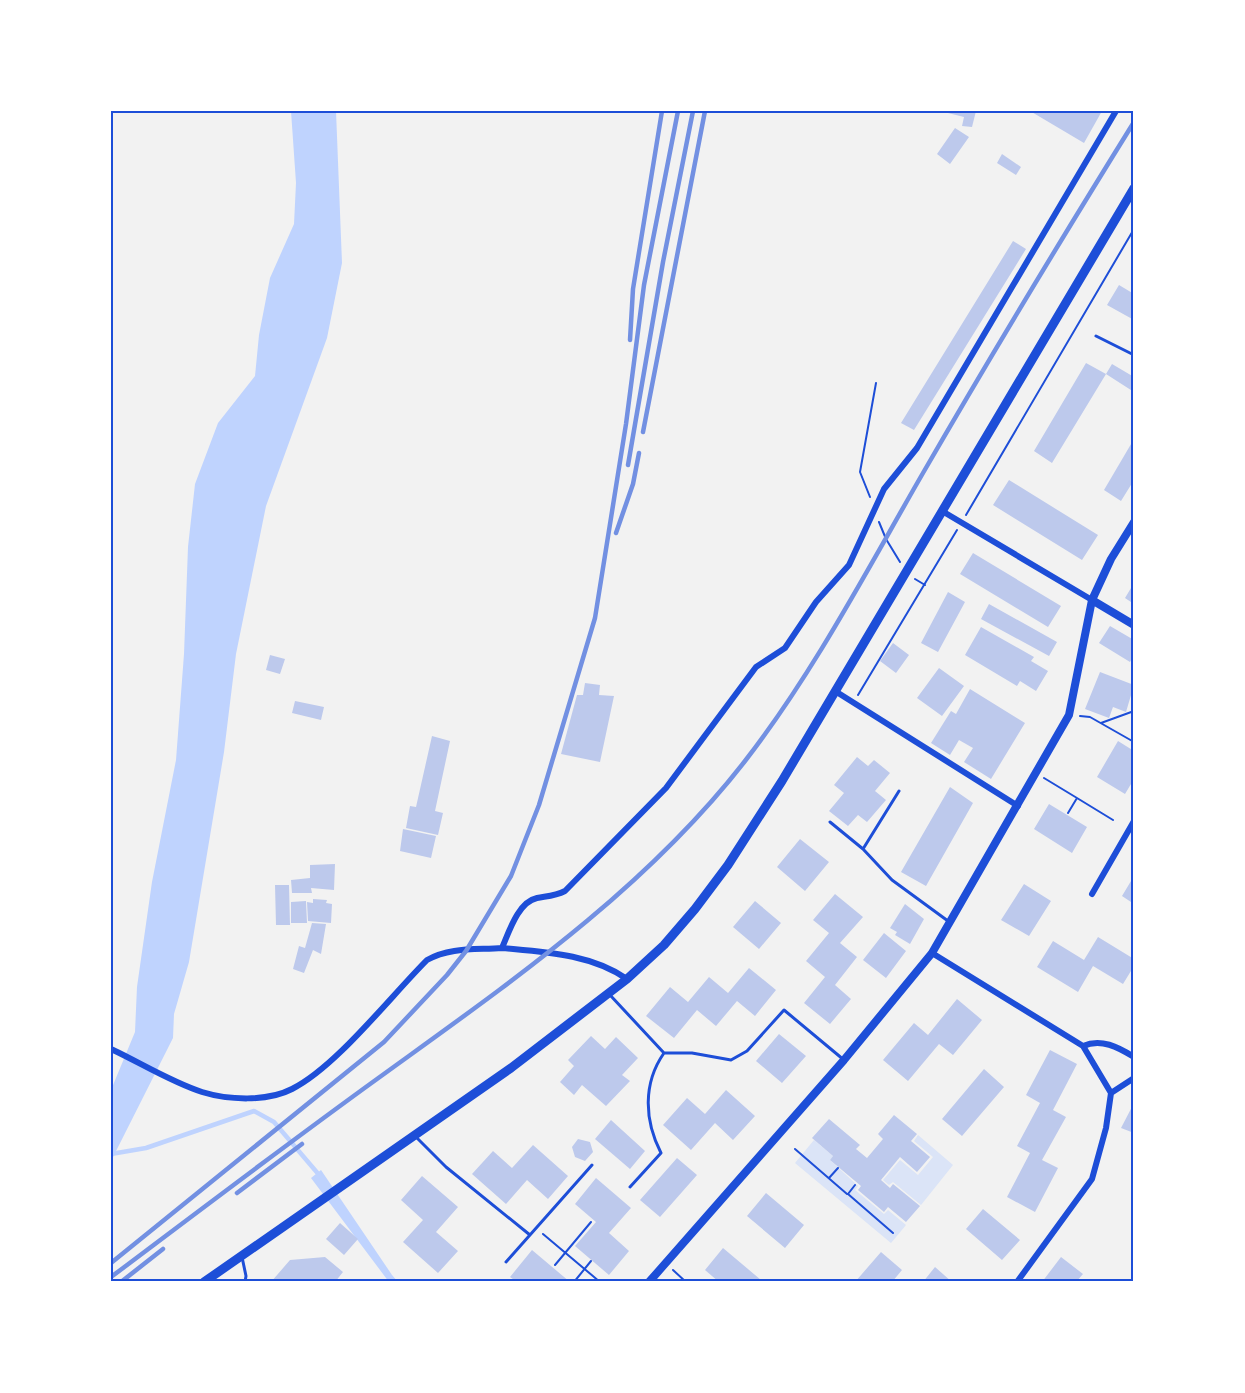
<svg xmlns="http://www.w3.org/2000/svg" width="1245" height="1393" font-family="Figtree,sans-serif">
	<rect width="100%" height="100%" fill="#f2f2f2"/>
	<path fill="#dbe4f7" d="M918,1135l35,30 -32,40 -28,-23 -4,3 -6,-5 17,-20 18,15 15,-18 -19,-16z
		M814,1140l19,16 -3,4 28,26 -3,4 29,24 4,-4 18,15 -15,18 -96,-80z"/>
	<path fill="#bfd3fe" d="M291,111h45l6,152 -15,75 -61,168 -30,148 -12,98 -35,210 -15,52 -1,24 -62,123v-71l24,-58 2,-45 15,-105 24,-122 8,-106 4,-107 7,-63 23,-61 37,-47 4,-41 11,-57 24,-54 2,-41z
		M321,1170l71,105 6,7h-9l-78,-104z"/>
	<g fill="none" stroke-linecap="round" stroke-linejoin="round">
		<path stroke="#bfd3fe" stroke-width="4.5" d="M111,1154l35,-6 108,-37 20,11 46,54"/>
	</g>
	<path fill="#bdc9ec" d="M976,111l-4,16 -10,-1 2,-9 -20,-5z
		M1030,111h72l-18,32z
		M955,128l14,9 -19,27 -13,-10z
		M1002,154l19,13 -5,8 -19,-12z
		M1013,241l13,8 -112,181 -13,-7z
		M1119,285l15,9v26l-27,-15z
		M1086,363l20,11 -54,89 -18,-12z
		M1112,364l22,13v15l-28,-18z
		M1134,439v41l-13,21 -17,-11z
		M1009,480l89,55 -16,25 -89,-55z
		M973,553l88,53 -13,21 -88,-53z
		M1134,583v21l-9,-6z
		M948,592l17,10 -27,50 -17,-9z
		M989,604l68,38 -8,14 -68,-37z
		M1110,626l24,14v15l-4,7 -31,-19z
		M981,627l53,30 -3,4 17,10 -12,20 -16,-10 -3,5 -52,-31z
		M893,643l16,12 -13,18 -16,-12z
		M270,655l15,4 -5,15 -14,-4z
		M939,668l25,18 -22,30 -25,-18z
		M1100,672l34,13 -8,27 -13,-5 -4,11 -24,-9z
		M585,683l15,2 -1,10 15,1 -14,66 -39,-8 16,-59h6z
		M970,689l55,34 -34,56 -27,-17 9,-14 -14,-8 -9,15 -19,-12 20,-32 5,3z
		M295,701l29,6 -3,13 -29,-7z
		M432,736l18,5 -15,70 8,2 -5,22 -32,-7 4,-22 6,1z
		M1118,741l16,10v28l-9,15 -28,-17z
		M857,757l11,9 6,-6 16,13 -15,18 11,9 -19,22 -9,-7 -10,11 -19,-15 15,-18 -10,-8z
		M950,787l23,16 -47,83 -25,-14z
		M1049,804l38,23 -15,26 -38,-24z
		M403,829l33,7 -5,22 -31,-7z
		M800,839l29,23 -24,29 -28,-24z
		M335,864l-1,26 -23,-2 1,5h-20l-1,-13 19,-2v-13z
		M1134,876v28l-12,-8z
		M1024,884l27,17 -22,35 -28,-16z
		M275,885h14l1,40h-14z
		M835,894l28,23 -23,26 17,14 -22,28 16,14 -21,25 -26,-21 21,-26 -19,-16 23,-28 -16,-13z
		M313,899l14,1 -1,3 6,1 -1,19 -23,-2 -1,-19 6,1z
		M306,901l1,22h-16v-21z
		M755,901l26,22 -22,26 -26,-22z
		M905,904l19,15 -14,25 -15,-9 2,-3 -7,-4z
		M312,923l14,1 -5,30 -8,-4 -9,23 -11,-4 6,-23 6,2z
		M884,933l22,18 -20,27 -23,-18z
		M1098,937l36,22v7l-11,18 -30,-18 -15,26 -41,-25 16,-26 31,19z
		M749,968l27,22 -21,26 -18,-15 -21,25 -19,-16 -23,28 -28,-22 24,-29 18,15 21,-25 19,16z
		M957,999l25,21 -29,35 -14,-11 -31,37 -25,-21 31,-37 14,12z
		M779,1034l27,22 -24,27 -26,-22z
		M591,1036l14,13 11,-12 22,21 -16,17 8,6 -24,25 -24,-21 -8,10 -14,-13 14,-16 -6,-6z
		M1050,1050l27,14 -24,46 13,7 -24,43 16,8 -23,44 -28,-15 23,-44 -13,-7 23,-43 -14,-8z
		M984,1069l20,18 -42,49 -20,-17z
		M726,1090l29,26 -22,24 -18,-17 -24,27 -28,-25 24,-27 18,16z
		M1134,1103v30l-13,-5z
		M894,1115l23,19 -6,7 19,16 -13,15 -17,-15 -19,23 9,8 3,-4 27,22 -14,16 -18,-15 -4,5 -26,-22 3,-4 -31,-26 3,-4 -21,-18 17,-19 31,26 -4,4 11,9 16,-19 -5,-5z
		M611,1120l34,31 -15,18 -35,-30z
		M578,1139l12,3 3,10 -8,9 -10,-4 -3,-10z
		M533,1145l35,31 -20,23 -21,-19 -21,24 -34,-30 21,-23 19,17z
		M677,1158l20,17 -37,42 -20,-17z
		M422,1176l36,31 -22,25 22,19 -20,22 -35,-31 20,-22 -22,-20z
		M596,1178l35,30 -22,25 20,18 -20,24 -34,-29 21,-24 -21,-18z
		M766,1193l38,32 -19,23 -38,-32z
		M983,1209l37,31 -18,20 -36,-31z
		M340,1223l18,16 -14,16 -18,-16z
		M723,1248l38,32 -1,2h-41l-14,-12z
		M532,1250l38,32h-53l-7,-5z
		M881,1252l21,18 -10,12h-37z
		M325,1257l18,15 -8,10h-64l19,-22z
		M1061,1257l22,17 -7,8h-34z
		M935,1267l17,15h-29z"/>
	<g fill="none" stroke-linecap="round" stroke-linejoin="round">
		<path stroke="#1d4ed8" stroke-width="2" d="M870,497l-10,-25 16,-89
			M966,515l168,-286
			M879,522l7,17 14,23
			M915,579l10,6
			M858,695l99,-165
			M1080,716l10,1 44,25
			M1101,723l33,-12
			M1044,778l33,20 -9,15
			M1077,798l36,22
			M795,1149l52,45
			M829,1178l9,-10
			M855,1185l-7,9 45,39
			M543,1234l57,48
			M555,1265l36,-43
			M673,1270l13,12
			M574,1282l17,-21"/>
		<path stroke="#1d4ed8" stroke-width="3" d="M1096,336l38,19
			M830,822l33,27 36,-58
			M863,849l29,31 56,41
			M610,995l54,58h28l39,7 16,-9 37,-41 60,50
			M415,1136l31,31 84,68
			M630,1187l31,-34c-17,-33 -18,-70 3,-100
			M242,1257l4,19 -1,6
			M506,1262l86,-97"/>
		<path stroke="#1d4ed8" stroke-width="6" d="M942,511l150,89
			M835,691l183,115
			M1092,894l42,-73
			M932,953l151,93 28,47 -5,35 -14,51 -75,103
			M627,979c-36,-25 -82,-27 -125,-31 7,-16 16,-46 35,-50 11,-2 18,-2 28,-7l101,-103 90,-121 29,-19 31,-46 33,-37 35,-76 33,-41 199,-337
			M1083,1046c18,-8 35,1 51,11
			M111,1049c30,14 60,33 91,43 26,8 65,10 90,-3 44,-22 98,-92 135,-129 23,-13 48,-10 75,-12
			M1111,1093l23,-15"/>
		<path stroke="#1d4ed8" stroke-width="8" d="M1092,600l42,25
			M649,1282l195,-222 88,-107 137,-238 23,-115 19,-41 23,-37"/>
		<path stroke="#1d4ed8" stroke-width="9" d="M204,1282l307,-214 116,-89 37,-34 31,-36 33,-44 54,-84 352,-593"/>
		<path stroke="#7290e2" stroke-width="4.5" d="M630,340l3,-51 29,-178
			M643,432l62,-321
			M628,465l35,-203 30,-151
			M616,533l17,-49 6,-31
			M237,1193l65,-49
			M111,1263l273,-221 63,-67 19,-24 45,-75 28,-71 56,-187 31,-194 18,-139 34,-174
			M111,1277c88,-66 176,-133 266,-198 131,-95 267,-188 368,-318 69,-89 122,-191 178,-288 68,-118 139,-235 211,-351
			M121,1282l42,-33"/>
	</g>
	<rect width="1245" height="1393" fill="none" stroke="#ffffff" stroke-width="225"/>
	<rect x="112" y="112" width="1020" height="1168" fill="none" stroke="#1d4ed8" stroke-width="2"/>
</svg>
